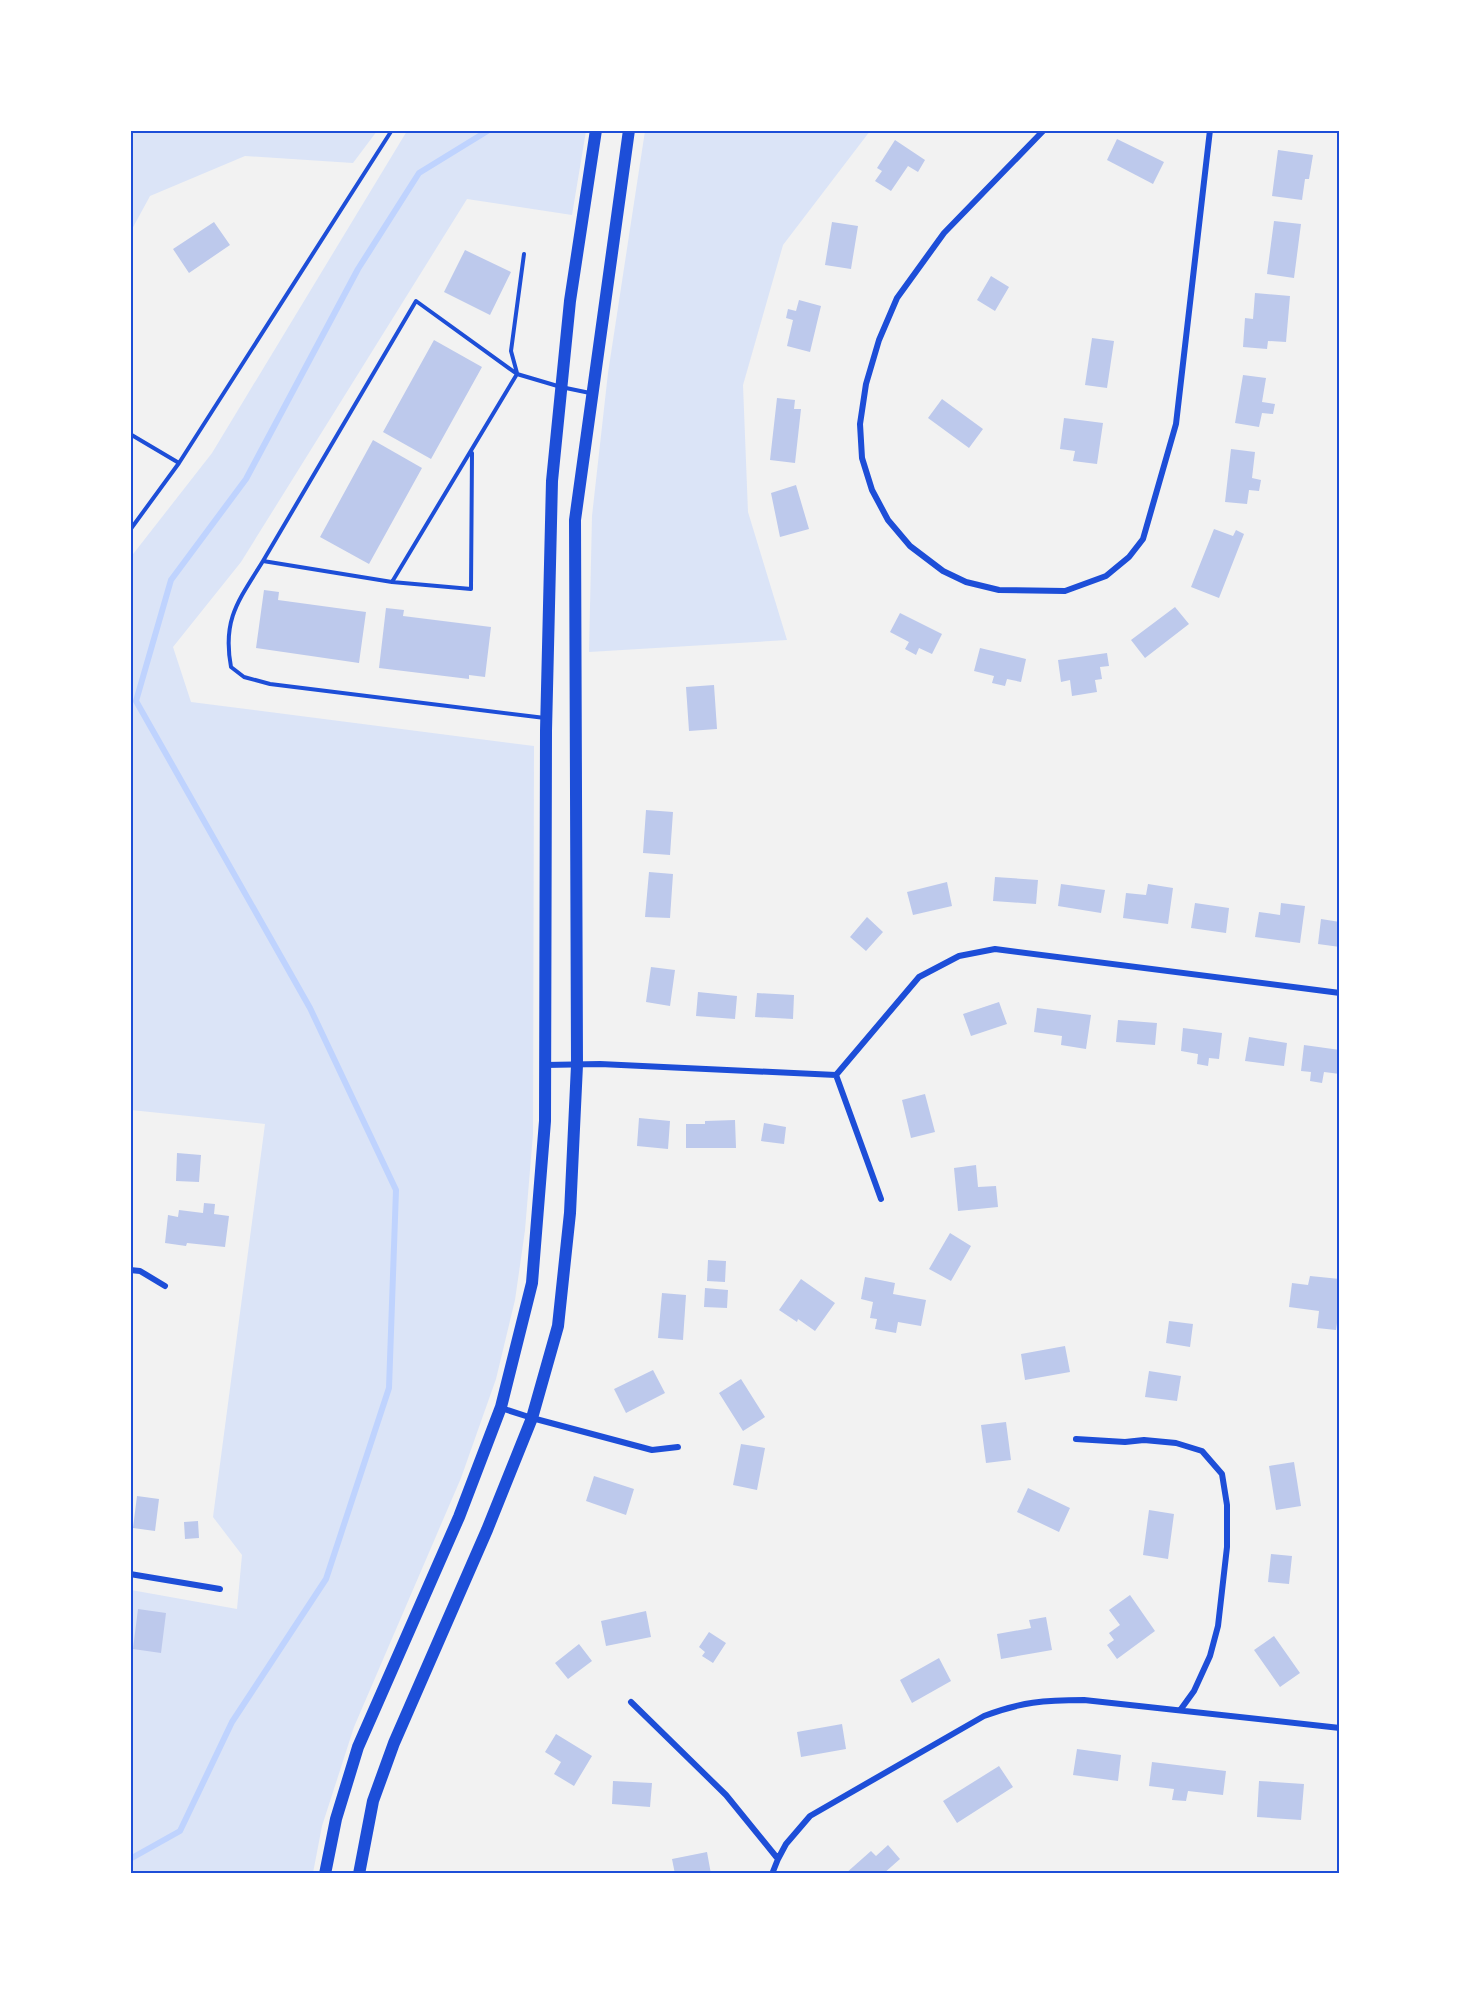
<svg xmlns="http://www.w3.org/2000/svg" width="1470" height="2004" font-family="'Work Sans',sans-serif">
	<rect width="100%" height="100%" fill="#f2f2f2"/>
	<path fill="#dbe4f7" d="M131,130h246v1l-24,32 -108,-7 -95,40 -19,35z
		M407,131h179l-14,84 -105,-16 -226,363 -68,85 18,55 343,44 -1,388 -8,96 -10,70 -19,79 -35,99 -107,249 -32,99 -9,47h-182v-283l106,19 5,-54 -29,-38 52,-393 -134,-14 -1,-552 82,-105z
		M645,131h225l-87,114 -40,140 5,127 39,128 -198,12 3,-136 16,-143z"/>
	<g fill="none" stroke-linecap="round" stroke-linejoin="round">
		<path stroke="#bfd3fe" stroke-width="6" d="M130,1859l50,-28 52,-109 94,-143 63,-191 7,-198 -86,-182 -174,-307 35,-121 75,-101 112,-210 61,-96 70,-43"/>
	</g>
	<path fill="#bdc9ec" d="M1117,139l47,23 -11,22 -46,-24z
		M895,140l30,20 -7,12 -10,-6 -17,25 -16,-10 7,-10 -5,-3z
		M1278,150l35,5 -4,24h-4l-3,21 -30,-4z
		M1274,221l27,3 -7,54 -27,-4z
		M214,222l16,23 -41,28 -16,-24z
		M832,222l26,4 -7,43 -26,-4z
		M465,250l46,22 -21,43 -46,-23z
		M991,276l18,11 -14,24 -18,-11z
		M1255,293l35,3 -4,46 -18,-1 -1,8 -24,-2 2,-29 8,1z
		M799,300l22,6 -11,46 -23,-6 6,-26 -7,-2 2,-9 8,2z
		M1092,338l22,3 -7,47 -22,-3z
		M434,340l48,27 -51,92 -48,-27z
		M1243,375l23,3 -4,24 13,2 -2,10 -11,-1 -3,14 -24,-4z
		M777,398l18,2 -1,9h7l-6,54 -25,-3z
		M942,399l41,30 -14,19 -41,-30z
		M1064,418l39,5 -6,41 -24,-3 2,-10 -15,-2z
		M373,440l49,28 -53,96 -49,-27z
		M1231,449l24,3 -3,26 9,2 -2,11 -10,-1 -2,14 -22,-2z
		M796,485l13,44 -29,8 -9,-44z
		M1214,529l19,7 3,-6 8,4 -25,64 -28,-11z
		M264,590l15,2 -1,8 88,12 -7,51 -103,-15z
		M1175,607l14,17 -44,34 -14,-18z
		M386,608l18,2 -1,6 88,11 -6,50 -16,-2v4l-90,-11z
		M900,613l42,21 -10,20 -13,-6 -3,7 -11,-6 4,-7 -19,-10z
		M980,648l46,11 -5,23 -14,-3 -2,7 -13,-3 2,-7 -20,-5z
		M1107,653l2,13 -9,1 2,12 -7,1 2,12 -25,4 -2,-16 -9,2 -3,-22z
		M714,685l3,44 -28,2 -3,-44z
		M646,810l27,2 -3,43 -27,-2z
		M649,872l24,2 -3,44 -25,-1z
		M995,877l43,3 -2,24 -43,-3z
		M947,882l5,24 -39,9 -6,-23z
		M1061,884l44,6 -4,23 -43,-7z
		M1148,884l25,4 -5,36 -45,-6 3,-25 20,2z
		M1195,903l34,5 -3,25 -35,-5z
		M1281,903l24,3 -5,37 -45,-6 4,-25 21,3z
		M867,917l16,15 -17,19 -16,-14z
		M1321,919l19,3v25l-22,-3z
		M651,967l24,3 -5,36 -24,-4z
		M698,992l39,4 -2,23 -39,-3z
		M757,993l37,2 -1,24 -38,-2z
		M999,1002l8,22 -36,12 -8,-22z
		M1037,1008l54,7 -5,34 -25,-4 1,-9 -28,-4z
		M1118,1020l39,3 -2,22 -39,-3z
		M1183,1028l39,5 -3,26 -10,-1 -1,8 -11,-2 1,-10 -17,-3z
		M1249,1037l38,6 -3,23 -39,-5z
		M1304,1045l36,5v24l-16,-2 -2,11 -12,-2 1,-9 -10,-1z
		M925,1094l10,38 -24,6 -9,-38z
		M639,1118l31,3 -2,28 -31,-3z
		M735,1120l1,28h-50v-24h19v-3z
		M764,1123l22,4 -2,17 -23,-3z
		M177,1153l24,2 -2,27 -23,-1z
		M976,1165l2,22 18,-1 2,21 -40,4 -4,-43z
		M204,1203l11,1 -1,10 15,2 -4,31 -38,-4 -1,3 -21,-3 3,-28 10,2 1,-7 24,3z
		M950,1233l21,13 -20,35 -22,-12z
		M708,1260l18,1 -1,21 -18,-1z
		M1310,1276l30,3v23l-4,28 -19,-2 2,-17 -30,-4 3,-24 16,2z
		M865,1277l30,6 -2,11 33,6 -5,26 -23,-4 -2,11 -21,-4 2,-10 -7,-1 3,-16 -12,-3z
		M801,1279l34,24 -20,28 -17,-12 -1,3 -18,-12z
		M705,1288l23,2 -1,18 -23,-1z
		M662,1293l24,2 -3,45 -25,-2z
		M1169,1321l24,3 -3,23 -24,-4z
		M1065,1346l5,26 -45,8 -4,-26z
		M653,1370l12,23 -39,20 -12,-24z
		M1149,1371l32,5 -4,25 -32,-4z
		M741,1379l24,38 -22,14 -24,-38z
		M1006,1422l5,38 -25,3 -5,-38z
		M741,1444l24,4 -8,42 -24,-5z
		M1294,1462l7,44 -25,4 -7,-44z
		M594,1476l40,13 -8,26 -40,-14z
		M1028,1488l42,20 -11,24 -42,-20z
		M137,1496l22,3 -4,32 -22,-3z
		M1149,1510l25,4 -6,45 -25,-4z
		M198,1521l1,17 -14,1 -1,-17z
		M1271,1554l21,2 -3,28 -21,-2z
		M1130,1595l25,36 -38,28 -10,-14 7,-5 -5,-7 11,-8 -11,-15z
		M138,1609l28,4 -5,40 -28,-4z
		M646,1611l5,26 -45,9 -5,-25z
		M1046,1617l6,33 -51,9 -4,-25 34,-6 -2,-8z
		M709,1632l17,11 -13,20 -11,-7 3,-4 -6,-5z
		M1274,1636l26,37 -20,14 -26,-37z
		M579,1644l13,17 -24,18 -13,-16z
		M939,1658l12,23 -39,22 -12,-23z
		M842,1724l4,25 -45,8 -4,-25z
		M556,1734l36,22 -18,30 -20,-12 7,-12 -16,-10z
		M1077,1749l44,6 -3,26 -45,-6z
		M1152,1762l74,9 -3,24 -35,-4 -2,10 -14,-1 2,-11 -25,-3z
		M999,1766l14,21 -56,36 -14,-22z
		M613,1781l39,2 -2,24 -38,-3z
		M1259,1781l45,3 -3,36 -44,-3z
		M888,1845l12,14 -17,15h-38l26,-23 5,5z
		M707,1852l4,22h-36l-3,-15z"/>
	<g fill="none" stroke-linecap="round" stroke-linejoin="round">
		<path stroke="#1d4ed8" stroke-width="4" d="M517,373l-6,-22 13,-97
			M130,434l49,29
			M130,530l49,-67 213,-333
			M263,561l153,-260 101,73
			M392,582l79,7 1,-136
			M545,718l-275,-34 -26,-7 -13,-10c-9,-48 8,-67 32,-106l129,21 125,-208 44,13 29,6"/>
		<path stroke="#1d4ed8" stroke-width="6" d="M1044,130l-100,103 -47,65 -18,42 -13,44 -6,40 2,34 10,32 16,30 22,26 33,25 23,11 33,8 66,1 41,-15 23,-19 14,-18 33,-115 34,-294
			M545,1065l55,-1 236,11 83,-98 40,-21 36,-7 345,44
			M836,1075l45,124
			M130,1270l10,1 25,15
			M501,1408l31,10 120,32 26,-3
			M1076,1439l49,3 19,-2 32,3 26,8 20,23 5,31v42l-9,79 -8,30 -16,35 -13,18
			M130,1574l90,15
			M631,1702l95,93 52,64 -6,15
			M778,1859l8,-15 24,-28 174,-100c37,-14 60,-16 100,-16l256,28"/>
		<path stroke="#1d4ed8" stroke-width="12" d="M325,1874l11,-55 22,-72 101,-230 42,-110 31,-124 13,-162 1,-390 6,-250 18,-180 26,-171
			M359,1874l14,-73 21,-58 93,-213 45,-112 26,-92 12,-113 7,-148 -2,-545 54,-390"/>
	</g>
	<rect width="1470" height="2004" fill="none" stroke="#ffffff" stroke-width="264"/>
	<rect x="132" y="132" width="1206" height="1740" fill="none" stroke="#1d4ed8" stroke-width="2"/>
</svg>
